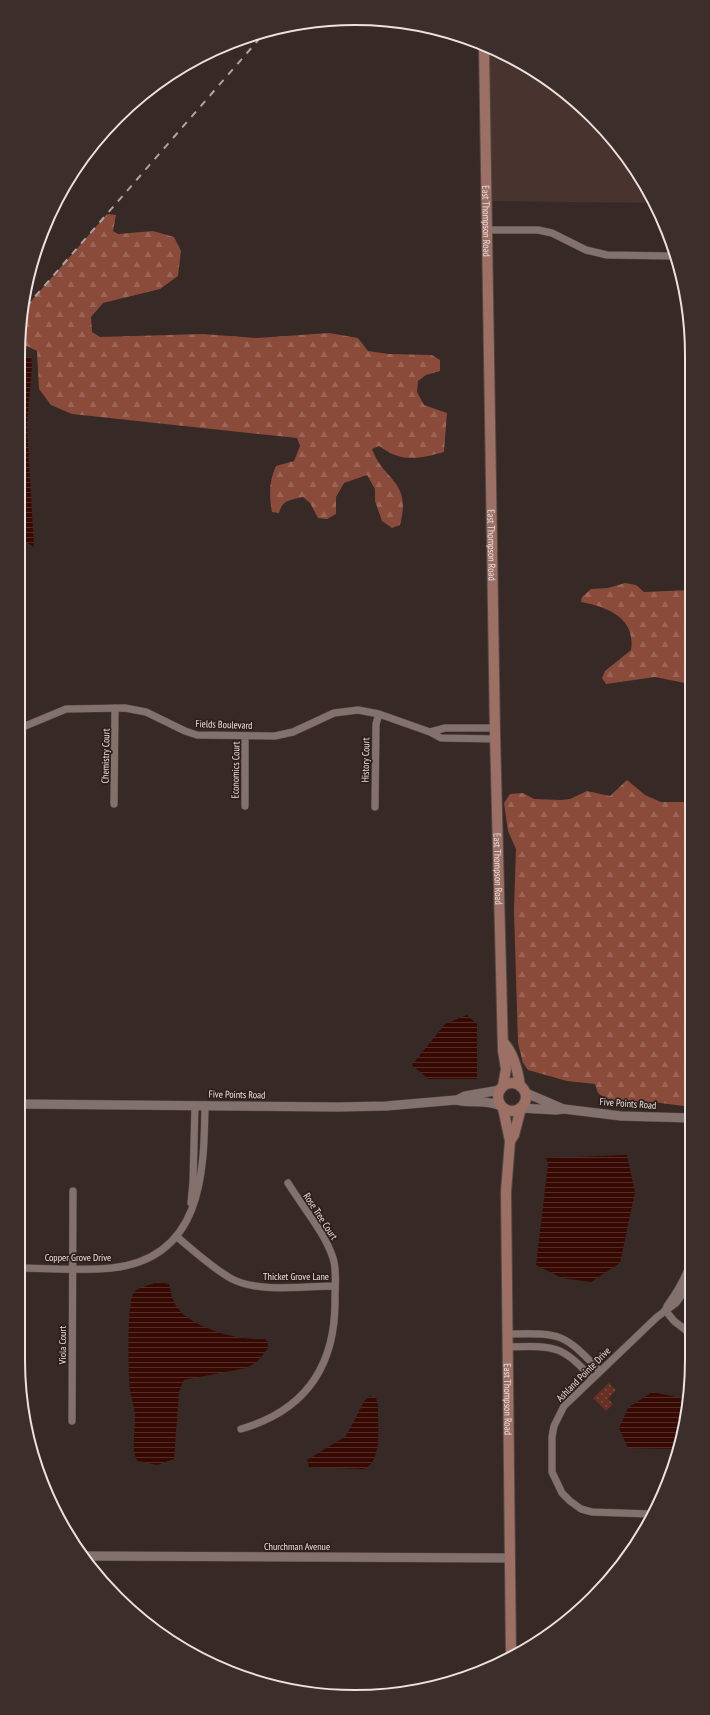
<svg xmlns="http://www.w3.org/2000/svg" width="710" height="1715" font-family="'PT Sans Narrow',sans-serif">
	<defs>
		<pattern id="forest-firs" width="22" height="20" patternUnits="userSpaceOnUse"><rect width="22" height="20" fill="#8b4b3b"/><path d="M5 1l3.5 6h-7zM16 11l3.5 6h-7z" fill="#9c6557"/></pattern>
		<pattern id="park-dots" width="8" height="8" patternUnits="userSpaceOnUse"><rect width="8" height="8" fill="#663022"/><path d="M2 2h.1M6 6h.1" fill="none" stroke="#7c4e42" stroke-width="1.8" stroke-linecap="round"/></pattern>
		<pattern id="water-rules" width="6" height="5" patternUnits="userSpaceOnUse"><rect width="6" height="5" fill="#360a02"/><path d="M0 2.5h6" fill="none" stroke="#532d26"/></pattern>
	</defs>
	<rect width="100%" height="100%" fill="#372925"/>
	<path fill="#48332e" d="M484,46l58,29 67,58 47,70 -169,-2z"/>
	<path fill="url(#forest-firs)" d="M107,214l9,1 -3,16 5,3 35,-3 21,6 7,14 -3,25 -18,13 -57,14 -12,14 1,15 8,5 103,-3 54,4 72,-5 29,5 10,13 21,3 43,1 8,5v11l-14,4 -8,6 -1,11 7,13 23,8 -3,39c-26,7 -42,11 -65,-6l-7,3c12,33 40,31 28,76l-8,3 -10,-7 -7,-20v-12l-8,-14 -23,8 -8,14v17l-9,5 -9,-1 -8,-15 -7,-6c-13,3 -21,3 -24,16l-7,-1c-3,-17 -3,-30 4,-46l18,-5 6,-15 -3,-8 -225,-24 -21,-9 -12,-16 -2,-38 -17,-8 6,-36z
		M625,583l11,2 8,7 46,-2v94l-35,-7 -49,7 -4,-6 3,-7 26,-21c5,-32 -23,-43 -50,-48l1,-5 9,-8 17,-1z
		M627,780l18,15 16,7h29l1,305 -38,-5 -26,3 -22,-7 -7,-5 -3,-9 -28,-3 -39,-11 -5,-7 -5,-20 -4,-133 2,-61 -8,-18 -4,-28 6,-9 13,-1 11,6 27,1 9,-1 17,-8 23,5z"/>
	<path fill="url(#park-dots)" d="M609,1383l7,7 -8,9 5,5 -7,7 -13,-13z"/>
	<path fill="url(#water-rules)" d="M24,357h7l1,9 -5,60 7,121 -16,-10v-173z
		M467,1015l10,9v55h-49l-16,-14 33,-41z
		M627,1155l8,37 -15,71 -29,19 -29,-4 -26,-13 12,-101 -2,-6z
		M158,1282l11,2c2,8 3,16 8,23 15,22 64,34 88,32l3,3v6l-11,14 -11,6 -62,12 -5,12 -5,67 -17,6 -19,-4c-8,-8 -2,-34 -3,-47 -1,-8 -4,-16 -5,-24 -2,-15 -3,-85 3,-96 4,-7 17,-9 25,-12z
		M652,1392l34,7 -9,50 -49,-1 -9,-20 9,-20z
		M370,1396l6,2 2,7c-1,17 6,60 -16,64l-53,-2 -2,-7 39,-24 19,-36z"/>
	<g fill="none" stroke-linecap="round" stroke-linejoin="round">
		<g stroke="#534744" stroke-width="8">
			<path id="minor" d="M488,230h50l14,3 34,17 21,5 66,1
				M18,729l48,-20 59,-1 21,4 39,19 12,4 78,1 18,-4 41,-19 24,-3 21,4 51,18 11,6 55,1
				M430,732l15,-4h50
				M114,804l1,-96
				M245,806v-70
				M375,807l1,-83 3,-10
				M191,1203l2,-21 2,-77
				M176,1236c18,15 36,32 56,43 27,14 73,7 103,7
				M18,1268c30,0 64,3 94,0 90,-10 92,-93 93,-163
				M667,1306c11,-15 20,-30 25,-49
				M665,1310l9,11 18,14
				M509,1334c53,-1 54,-1 91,37
				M509,1347c43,-1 54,-3 83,32
				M72,1421l1,-230
				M241,1429c66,-19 95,-64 94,-131 0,-13 2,-28 -2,-40 -8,-25 -31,-52 -45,-75
				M650,1514l-58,-2 -11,-3 -11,-8 -8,-8 -10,-21v-35l2,-11 10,-20 93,-89 19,-14 16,-22"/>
		</g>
		<g stroke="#534744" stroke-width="10">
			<path id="tertiary" d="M526,1093l35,15
				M457,1100l8,-4 35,-6
				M18,1104l320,3 48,-1 70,-6c17,4 29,-1 45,6
				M521,1108l35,2 8,-1 57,7 70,2
				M83,1556l427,2"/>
		</g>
		<g stroke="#534744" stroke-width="12">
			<g id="secondary">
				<path id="s1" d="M484,46l11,687 8,318 3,18 -3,17"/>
				<path d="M504,1043c9,10 14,29 16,43"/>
				<circle cx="512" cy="1097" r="14"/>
				<path id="s2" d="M503,1108l7,33 -4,51 5,465"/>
				<path d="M510,1141l4,-6 7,-27"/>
			</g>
		</g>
		<use href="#minor" stroke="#82716c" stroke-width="7"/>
		<use href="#tertiary" stroke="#82716c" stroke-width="9"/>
		<use href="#secondary" stroke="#9c7065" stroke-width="10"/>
		<path stroke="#aea3a0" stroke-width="2" stroke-dasharray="7 7" stroke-linecap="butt" d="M26,307l241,-277"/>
	</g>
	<g text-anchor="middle" stroke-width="3.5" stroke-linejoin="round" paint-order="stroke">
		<g font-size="10" fill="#ebe1df" stroke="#2d1f1b">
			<text dy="4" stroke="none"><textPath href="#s1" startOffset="175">East Thompson Road</textPath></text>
			<text dy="4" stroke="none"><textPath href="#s1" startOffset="499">East Thompson Road</textPath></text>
			<text transform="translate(224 724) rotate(2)" y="4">Fields Boulevard</text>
			<text transform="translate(105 756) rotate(-89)" y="4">Chemistry Court</text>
			<text transform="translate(365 760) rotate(-89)" y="4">History Court</text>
			<text transform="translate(235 770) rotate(-89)" y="4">Economics Court</text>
			<text dy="4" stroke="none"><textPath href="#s1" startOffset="823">East Thompson Road</textPath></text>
			<text transform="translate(237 1094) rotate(1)" y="4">Five Points Road</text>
			<text transform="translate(628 1103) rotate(4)" y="4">Five Points Road</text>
			<text transform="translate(321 1216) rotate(57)" y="4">Rose Tree Court</text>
			<text x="78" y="1261">Copper Grove Drive</text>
			<text x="296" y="1280">Thicket Grove Lane</text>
			<text transform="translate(62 1345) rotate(-90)" y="4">Viola Court</text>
			<text transform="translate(583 1374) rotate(-45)" y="4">Ashland Pointe Drive</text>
			<text dy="4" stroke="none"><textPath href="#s2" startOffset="292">East Thompson Road</textPath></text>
			<text x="297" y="1550">Churchman Avenue</text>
		</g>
	</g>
	<path d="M0 0H710V1715H0ZM355 25H355A330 330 0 0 1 685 355V1360A330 330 0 0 1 355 1690H355A330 330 0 0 1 25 1360V355A330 330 0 0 1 355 25Z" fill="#3c2f2b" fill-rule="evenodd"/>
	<path fill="none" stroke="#ebe1df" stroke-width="2" d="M355 25H355A330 330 0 0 1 685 355V1360A330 330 0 0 1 355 1690H355A330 330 0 0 1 25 1360V355A330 330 0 0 1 355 25Z"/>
</svg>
